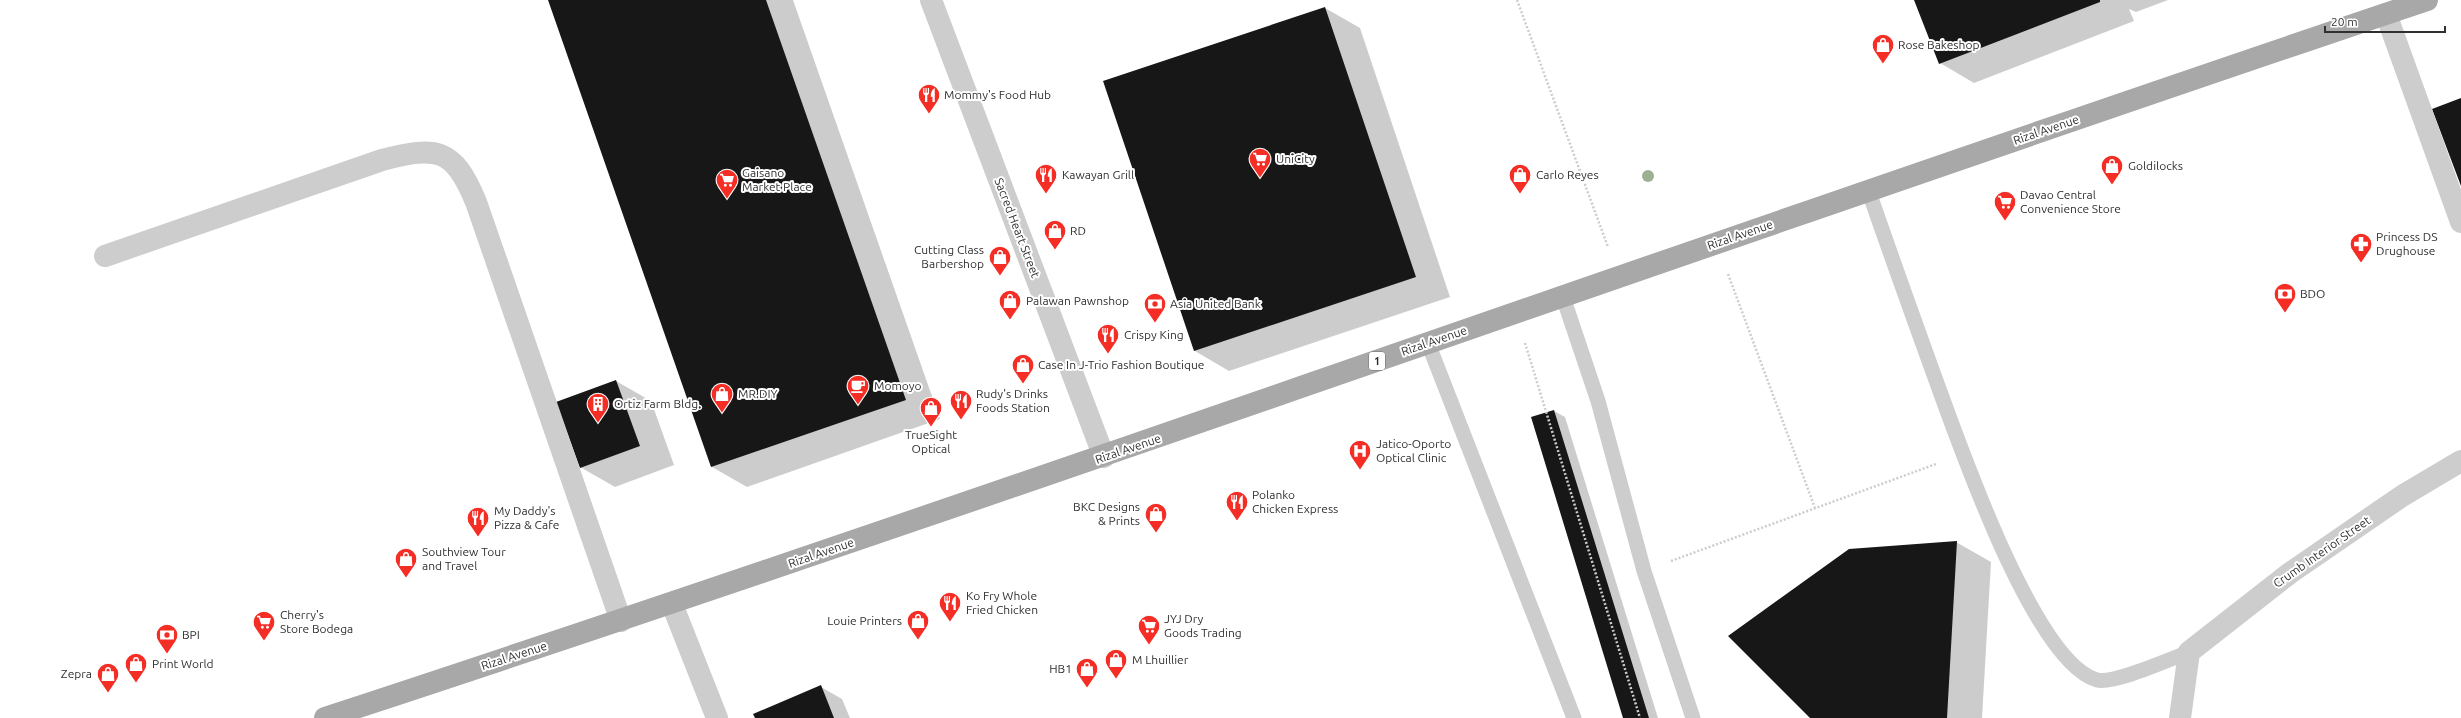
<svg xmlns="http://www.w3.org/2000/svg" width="2461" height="718" font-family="Ubuntu,sans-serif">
	<rect width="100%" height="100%" fill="#fff"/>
	<path fill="#0003" d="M549,0h244l147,419 -193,68 -35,-20z
		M1915,0h253l-32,12 -7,-3 5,12 -160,62 -34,-20z
		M1325,8l35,20 90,269 -221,74 -34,-20 -90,-270z
		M616,381l35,20 23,64 -59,22 -35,-20z
		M1554,411l11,6 93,301h-34z
		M1956,542l35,20 -9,156h-171z
		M821,687l21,12 8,19h-94z"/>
	<path fill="#171717" d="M548,0h218l140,400 -195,67z
		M1914,0h186v2l-161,62z
		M1325,7l91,270 -222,74 -91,-270z
		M2461,98v88l-29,-77z
		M616,380l24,66 -60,22 -24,-66z
		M1554,410l95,308h-26l-92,-301z
		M1957,541l-10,177h-137l-82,-82 121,-87z
		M821,685l13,33h-79l-2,-4z"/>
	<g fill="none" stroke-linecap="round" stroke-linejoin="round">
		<path stroke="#cdcdcd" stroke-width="2.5" stroke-dasharray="2 2" stroke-linecap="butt" d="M1517,0l91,247
			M1728,274l87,234
			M1525,343l115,375
			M1671,561l265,-97"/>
		<path stroke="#cdcdcd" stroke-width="15" d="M1869,192c21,61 43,122 65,183 23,62 99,287 163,305 18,4 73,-21 92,-28
			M1563,297l35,104 46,170 49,147
			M1428,343l146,375"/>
		<path stroke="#cdcdcd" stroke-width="22" d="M931,0l173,457
			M2386,14l75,208
			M105,256l277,-96c55,-14 71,-13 94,42l145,419
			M672,604l45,114
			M2180,718l9,-66 101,-79 112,-77 59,-35"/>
		<path stroke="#a8a8a8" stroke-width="22" d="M325,718c704,-231 1400,-482 2102,-718"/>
	</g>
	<circle fill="#9db092" cx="1648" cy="176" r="6"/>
	<defs>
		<g id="shop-pin" transform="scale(1.15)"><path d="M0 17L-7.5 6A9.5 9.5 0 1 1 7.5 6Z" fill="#f42d25" stroke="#fff"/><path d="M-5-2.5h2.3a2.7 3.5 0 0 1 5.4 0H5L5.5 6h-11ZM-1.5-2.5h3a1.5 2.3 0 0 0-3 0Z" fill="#fff"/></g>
		<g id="restaurant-pin" transform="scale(1.15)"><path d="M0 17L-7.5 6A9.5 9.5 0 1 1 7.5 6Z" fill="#f42d25" stroke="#fff"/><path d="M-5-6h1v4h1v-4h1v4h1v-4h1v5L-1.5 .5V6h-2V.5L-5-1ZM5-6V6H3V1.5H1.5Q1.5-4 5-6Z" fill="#fff"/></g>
		<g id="supermarket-pin" transform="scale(1.15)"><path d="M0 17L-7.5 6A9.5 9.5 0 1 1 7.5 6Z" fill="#f42d25" stroke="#fff"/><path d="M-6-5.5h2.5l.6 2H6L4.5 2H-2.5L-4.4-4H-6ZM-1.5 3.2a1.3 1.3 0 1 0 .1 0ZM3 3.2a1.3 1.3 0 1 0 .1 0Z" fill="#fff"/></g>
		<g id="pharmacy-pin" transform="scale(1.15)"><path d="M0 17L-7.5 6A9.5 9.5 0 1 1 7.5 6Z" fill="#f42d25" stroke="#fff"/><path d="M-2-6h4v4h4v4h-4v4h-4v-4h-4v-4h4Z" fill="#fff"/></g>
		<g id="bank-pin" transform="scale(1.15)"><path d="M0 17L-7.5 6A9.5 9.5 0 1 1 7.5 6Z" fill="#f42d25" stroke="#fff"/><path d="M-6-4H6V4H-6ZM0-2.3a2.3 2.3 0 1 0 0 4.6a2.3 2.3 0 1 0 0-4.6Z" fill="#fff"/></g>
		<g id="cafe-pin" transform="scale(1.15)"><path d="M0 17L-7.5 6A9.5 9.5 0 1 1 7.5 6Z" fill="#f42d25" stroke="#fff"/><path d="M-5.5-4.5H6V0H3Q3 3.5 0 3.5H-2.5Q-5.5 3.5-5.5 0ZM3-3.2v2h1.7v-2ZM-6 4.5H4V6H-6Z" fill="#fff"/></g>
		<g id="building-pin" transform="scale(1.15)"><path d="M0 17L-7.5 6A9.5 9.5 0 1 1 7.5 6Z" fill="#f42d25" stroke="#fff"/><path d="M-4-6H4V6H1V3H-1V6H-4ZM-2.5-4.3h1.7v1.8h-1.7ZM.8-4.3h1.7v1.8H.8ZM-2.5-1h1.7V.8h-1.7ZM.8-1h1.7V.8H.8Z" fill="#fff"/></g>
		<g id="hospital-pin" transform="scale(1.15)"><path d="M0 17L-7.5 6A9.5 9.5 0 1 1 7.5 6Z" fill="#f42d25" stroke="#fff"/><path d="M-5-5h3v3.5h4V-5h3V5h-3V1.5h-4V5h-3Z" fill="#fff"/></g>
	</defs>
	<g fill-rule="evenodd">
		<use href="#shop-pin" x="1883" y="45"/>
		<use href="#restaurant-pin" x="929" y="95"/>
		<use href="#supermarket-pin" x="1260" y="159"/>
		<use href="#shop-pin" x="2112" y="166"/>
		<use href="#restaurant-pin" x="1046" y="175"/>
		<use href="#shop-pin" x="1520" y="175"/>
		<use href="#supermarket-pin" x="727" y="180"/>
		<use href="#supermarket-pin" x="2005" y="202"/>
		<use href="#shop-pin" x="1055" y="231"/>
		<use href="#pharmacy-pin" x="2361" y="244"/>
		<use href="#shop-pin" x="1000" y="257"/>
		<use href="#bank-pin" x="2285" y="294"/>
		<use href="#shop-pin" x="1010" y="301"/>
		<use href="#bank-pin" x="1155" y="304"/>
		<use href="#restaurant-pin" x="1108" y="335"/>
		<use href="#shop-pin" x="1023" y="365"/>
		<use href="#cafe-pin" x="858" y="386"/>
		<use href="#shop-pin" x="722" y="394"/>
		<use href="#restaurant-pin" x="961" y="401"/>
		<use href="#building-pin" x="598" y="404"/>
		<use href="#shop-pin" x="931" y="408"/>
		<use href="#hospital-pin" x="1360" y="451"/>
		<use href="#restaurant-pin" x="1237" y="502"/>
		<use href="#shop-pin" x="1156" y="514"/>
		<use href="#restaurant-pin" x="478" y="518"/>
		<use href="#shop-pin" x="406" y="559"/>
		<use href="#restaurant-pin" x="950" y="603"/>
		<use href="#shop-pin" x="918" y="621"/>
		<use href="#supermarket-pin" x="264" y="622"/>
		<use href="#supermarket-pin" x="1149" y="626"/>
		<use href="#bank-pin" x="167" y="635"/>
		<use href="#shop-pin" x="1116" y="660"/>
		<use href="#shop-pin" x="136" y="664"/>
		<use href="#shop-pin" x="1087" y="669"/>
		<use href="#shop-pin" x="108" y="674"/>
	</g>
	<g text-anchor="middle" stroke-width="4" stroke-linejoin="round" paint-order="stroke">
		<rect fill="#fff" stroke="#6e6e6e" stroke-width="1" x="1369" y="352" width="16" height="18" rx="3"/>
		<g font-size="11" font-weight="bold" fill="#303030">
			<text x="1377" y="365">1</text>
		</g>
		<g font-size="12" fill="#303030" stroke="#fff" text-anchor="start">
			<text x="1898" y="49">Rose Bakeshop</text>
			<text x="944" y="99">Mommy's Food Hub</text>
			<text x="1276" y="163">UniCity</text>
			<text x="2128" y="170">Goldilocks</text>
			<text x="742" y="177">Gaisano<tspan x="742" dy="14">Market Place</tspan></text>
			<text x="1062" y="179">Kawayan Grill</text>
			<text x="1536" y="179">Carlo Reyes</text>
			<text x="2020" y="199">Davao Central<tspan x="2020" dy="14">Convenience Store</tspan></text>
			<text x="1070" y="235">RD</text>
			<text x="2376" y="241">Princess DS<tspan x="2376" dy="14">Drughouse</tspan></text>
			<text x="984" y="254" text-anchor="end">Cutting Class<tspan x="984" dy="14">Barbershop</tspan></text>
			<text x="2300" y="298">BDO</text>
			<text x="1026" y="305">Palawan Pawnshop</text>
			<text x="1170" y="308">Asia United Bank</text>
			<text x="1124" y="339">Crispy King</text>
			<text x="1038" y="369">Case In J-Trio Fashion Boutique</text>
			<text x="874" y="390">Momoyo</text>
			<text x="738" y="398">MR.DIY</text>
			<text x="976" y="398">Rudy's Drinks<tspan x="976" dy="14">Foods Station</tspan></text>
			<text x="614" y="408">Ortiz Farm Bldg.</text>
			<text x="931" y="439" text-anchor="middle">TrueSight<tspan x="931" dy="14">Optical</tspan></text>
			<text x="1376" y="448">Jatico-Oporto<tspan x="1376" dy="14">Optical Clinic</tspan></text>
			<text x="1252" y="499">Polanko<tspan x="1252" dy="14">Chicken Express</tspan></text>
			<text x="1140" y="511" text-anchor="end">BKC Designs<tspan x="1140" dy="14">&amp; Prints</tspan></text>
			<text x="494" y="515">My Daddy's<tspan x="494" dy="14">Pizza &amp; Cafe</tspan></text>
			<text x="422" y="556">Southview Tour<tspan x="422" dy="14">and Travel</tspan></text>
			<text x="966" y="600">Ko Fry Whole<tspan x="966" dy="14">Fried Chicken</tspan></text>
			<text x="280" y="619">Cherry's<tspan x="280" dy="14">Store Bodega</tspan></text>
			<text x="1164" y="623">JYJ Dry<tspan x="1164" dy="14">Goods Trading</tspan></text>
			<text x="902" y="625" text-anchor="end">Louie Printers</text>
			<text x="182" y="639">BPI</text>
			<text x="1132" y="664">M Lhuillier</text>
			<text x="152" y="668">Print World</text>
			<text x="1072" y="673" text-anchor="end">HB1</text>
			<text x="92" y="678" text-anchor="end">Zepra</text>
		</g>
		<g font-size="12" fill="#303030" stroke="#fff">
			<text transform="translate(2046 130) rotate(-19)" y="4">Rizal Avenue</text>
			<text transform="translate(1017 228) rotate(69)" y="4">Sacred Heart Street</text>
			<text transform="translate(1740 235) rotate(-19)" y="4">Rizal Avenue</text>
			<text transform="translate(1434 341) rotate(-19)" y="4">Rizal Avenue</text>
			<text transform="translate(1128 449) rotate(-19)" y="4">Rizal Avenue</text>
			<text transform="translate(2322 552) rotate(-35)" y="4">Crumb Interior Street</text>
			<text transform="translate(821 553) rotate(-19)" y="4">Rizal Avenue</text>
			<text transform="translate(514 656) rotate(-18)" y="4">Rizal Avenue</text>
		</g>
	</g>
	<path d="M2325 26v6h120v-6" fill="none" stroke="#303030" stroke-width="2"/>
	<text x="2331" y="26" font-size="12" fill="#303030" stroke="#ffffff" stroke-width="3" paint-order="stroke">20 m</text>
</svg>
